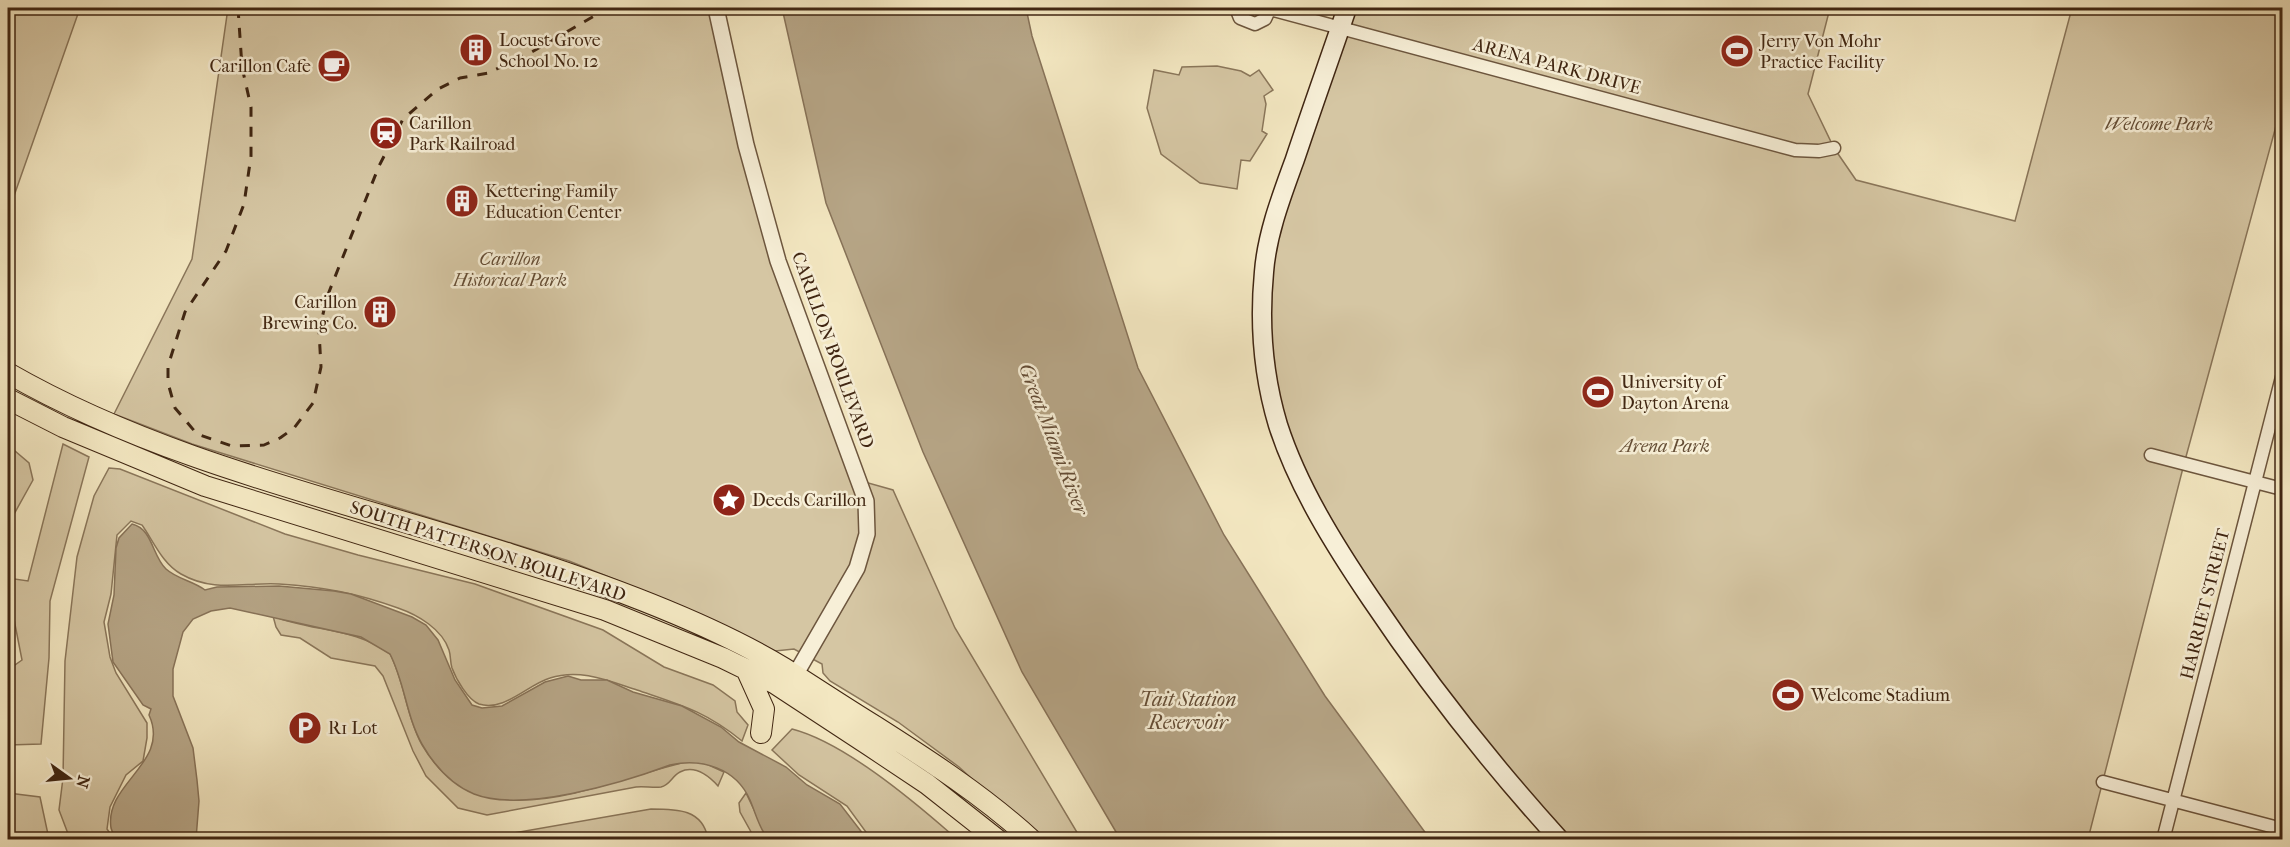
<svg xmlns="http://www.w3.org/2000/svg" width="2290" height="847" font-family="'IM FELL French Canon',serif">
	<rect width="100%" height="100%" fill="#f3e7c1"/>
	<filter id="stains"><feTurbulence type="fractalNoise" baseFrequency=".00333" numOctaves="4"/><feColorMatrix values="0 0 0 0 .2 0 0 0 0 .09 0 0 0 0 .02 0 0 0 .5 -.17"/></filter>
	<radialGradient id="worn" r=".72"><stop offset=".6" stop-color="#630" stop-opacity="0"/><stop offset="1" stop-color="#630" stop-opacity=".3"/></radialGradient>
	<path fill="#d5c6a3" stroke="#8a765a" stroke-width="1.5" d="M8,8h72l-72,205z
		M228,8h488l45,195 100,278 32,9 62,138 126,211h-43l-79,-72 -61,-45 -68,-41 -7,-8 -1,-9 -28,-15 -19,2 -89,-43 -117,-47 -377,-117 -78,-30 78,-155z
		M1347,8h483l-22,86 26,54 22,32 159,41 57,-213h210v96l-98,360 -96,375h-528l-165,-205 -117,-209 -14,-155z
		M1217,66l24,5 9,5 9,-6 14,20 -9,6 2,8 -4,27 5,3 -17,27 -9,-1 -4,29 -37,-6 -39,-29 -14,-46 7,-38 25,5 3,-8z
		M63,444l26,13 -39,144 -1,57 -8,86 -33,1v-75l14,-10 -11,-56 -3,-4v-22l20,3z
		M8,445l21,18 4,17 -25,45z
		M109,468l11,1 165,65 73,21 117,29 128,46 61,37 49,18 22,16 2,11 11,13 -6,16c-37,-30 -61,-36 -105,-51 -28,-9 -57,-22 -87,-12 -23,7 -46,34 -71,26 -11,-4 -23,-25 -27,-36 -2,-6 -1,-12 -3,-18 -7,-21 -31,-35 -51,-42 -42,-15 -74,-21 -119,-24 -35,-2 -65,9 -98,-10 -19,-11 -27,-32 -39,-49l-11,-4 -14,14 -6,59 -7,28 6,35 6,16 31,50v15l-4,23 -17,14 -16,32 -3,22 7,10h-44l-11,-29 4,-32 2,-117 12,-104 17,-61z
		M273,616c39,16 82,11 117,38 15,29 16,62 32,91 59,102 181,35 268,16l12,1 22,10 -6,14c-10,-11 -24,-21 -38,-14 -8,4 -10,13 -19,15 -8,1 -17,-1 -25,0l-149,28 -29,-7 -32,-32 -13,-25 -30,-75 -8,-10 -44,-8 -31,-20 -19,-3 -5,-8z
		M792,729c51,13 119,70 158,104l4,6h-83l-24,-33 -48,-31 -27,-25z
		M8,793l32,4 9,42h-41z
		M746,793l22,46h-13l-15,-27 -1,-9z
		M651,809c26,0 52,0 57,30h-216l10,-4z"/>
	<path fill="#b6a586" stroke="#877258" stroke-width="1.5" d="M782,8h244l6,28 106,332 86,167 101,161 105,143 -309,1 -2,-3 -97,-165 -99,-220 -97,-249z
		M132,524c21,5 20,32 34,45 11,10 27,12 39,21l12,-3 62,-1 55,5 17,3 61,23 14,8 12,15 17,40 17,25 10,3 20,-2 43,-24 23,-6 13,4h26l26,12 49,14 39,21 18,15 47,25 21,18 33,19 27,35h-99c-9,-11 -12,-25 -18,-39 -14,-32 -48,-42 -80,-35 -48,18 -148,48 -196,29 -22,-9 -40,-29 -52,-50 -16,-28 -17,-61 -32,-90l-29,-17 -131,-29 -19,3 -18,8 -10,13 -10,37v27l20,52 4,32 2,21 -3,38h-79c-2,-4 -5,-6 -6,-11 -7,-45 60,-65 38,-113l2,-6 -8,-4 -30,-43 -5,-38 6,-29 2,-47 3,-10z"/>
	<g fill="none" stroke-linecap="round" stroke-linejoin="round">
		<g stroke="#6d563e" stroke-width="15">
			<path id="minor" d="M1236,8l4,10 15,6 10,-5 5,-11
				M1270,9l525,141 24,1 15,-3
				M2151,455l131,34
				M2103,782l179,47
				M2163,840l119,-463"/>
		</g>
		<g stroke="#6d563e" stroke-width="18">
			<path id="tertiary" d="M716,8l30,137 32,116 88,240 1,33 -10,34 -67,116"/>
		</g>
		<g stroke="#402612" stroke-width="21">
			<path id="secondary" d="M1347,8c-17,50 -35,100 -52,151 -13,36 -28,74 -31,113 -5,52 -1,103 14,153 20,62 57,121 93,174 57,85 120,165 189,241"/>
		</g>
		<g stroke="#402612" stroke-width="22">
			<path id="primary" d="M8,373c155,89 333,127 502,181 88,28 195,66 274,114 30,19 60,39 91,58 55,35 109,70 157,114
				M8,399l55,28 142,59 400,124 118,48 51,25 96,63 57,38 71,56
				M746,669l18,40 -3,24"/>
		</g>
		<use href="#minor" stroke="#f7efd7" stroke-width="12"/>
		<use href="#tertiary" stroke="#f7efd7" stroke-width="15"/>
		<use href="#secondary" stroke="#f7efd7" stroke-width="18"/>
		<use href="#primary" stroke="#f3e7c1" stroke-width="20"/>
		<path stroke="#402612" stroke-width="3" stroke-dasharray="10 10" stroke-linecap="butt" d="M238,8l4,59 9,40v49l-7,48 -18,47 -41,61 -17,54v17l7,25 22,26 35,12 32,-1 16,-7 14,-10 19,-25 8,-36 -2,-36 8,-34 52,-131 24,-47 35,-30 22,-11 28,-5 42,-20 78,-45"/>
	</g>
	<defs>
		<g id="building-disc" transform="scale(1.725)"><circle r="9.5" fill="#8f2418" stroke="#f7efd7"/><path d="M-4-6H4V6H1V3H-1V6H-4ZM-2.5-4.3h1.7v1.8h-1.7ZM.8-4.3h1.7v1.8H.8ZM-2.5-1h1.7V.8h-1.7ZM.8-1h1.7V.8H.8Z" fill="#fff"/></g>
		<g id="stadium-disc" transform="scale(1.725)"><circle r="9.5" fill="#8f2418" stroke="#f7efd7"/><path d="M0-5a6.5 5 0 1 0 0 10a6.5 5 0 1 0 0-10ZM-3.5-1.8h7v3.6h-7Z" fill="#fff"/></g>
		<g id="cafe-disc" transform="scale(1.725)"><circle r="9.5" fill="#8f2418" stroke="#f7efd7"/><path d="M-5.5-4.5H6V0H3Q3 3.5 0 3.5H-2.5Q-5.5 3.5-5.5 0ZM3-3.2v2h1.7v-2ZM-6 4.5H4V6H-6Z" fill="#fff"/></g>
		<g id="station-disc" transform="scale(1.725)"><circle r="9.5" fill="#8f2418" stroke="#f7efd7"/><path d="M-3-6H3Q5-6 5-4V2Q5 4 3 4L4.5 6H3L1.5 4h-3L-3 6H-4.5L-3 4Q-5 4-5 2V-4Q-5-6-3-6ZM-3.5-4v3h7v-3ZM-3.5 1v1.5H-2V1ZM2 1v1.5H3.5V1Z" fill="#fff"/></g>
		<g id="sight-disc" transform="scale(1.725)"><circle r="9.5" fill="#8f2418" stroke="#f7efd7"/><path d="M0-6L1.8-2.2L6-1.7L2.9 1.2L3.7 5.4L0 3.3L-3.7 5.4L-2.9 1.2L-6-1.7L-1.8-2.2Z" fill="#fff"/></g>
		<g id="parking-disc" transform="scale(1.725)"><circle r="9.5" fill="#8f2418" stroke="#f7efd7"/><path d="M-3.5-5.5H1a3.5 3.5 0 0 1 0 7H-1V5.5H-3.5ZM-1-3.4V-.6H.8a1.4 1.4 0 0 0 0-2.8Z" fill="#fff"/></g>
	</defs>
	<g fill-rule="evenodd">
		<use href="#building-disc" x="476" y="50"/>
		<use href="#stadium-disc" x="1737" y="51"/>
		<use href="#cafe-disc" x="334" y="66"/>
		<use href="#station-disc" x="386" y="133"/>
		<use href="#building-disc" x="462" y="201"/>
		<use href="#building-disc" x="380" y="312"/>
		<use href="#stadium-disc" x="1598" y="392"/>
		<use href="#sight-disc" x="729" y="500"/>
		<use href="#stadium-disc" x="1788" y="695"/>
		<use href="#parking-disc" x="305" y="728"/>
	</g>
	<g text-anchor="middle" stroke-width="5" stroke-linejoin="round" paint-order="stroke">
		<g font-size="18" fill="#402612" stroke="#f7efd7" text-anchor="start">
			<text x="499" y="46">Locust Grove<tspan x="499" dy="21">School No. 12</tspan></text>
			<text x="1760" y="47">Jerry Von Mohr<tspan x="1760" dy="21">Practice Facility</tspan></text>
			<text x="311" y="72" text-anchor="end">Carillon Cafe</text>
			<text x="409" y="129">Carillon<tspan x="409" dy="21">Park Railroad</tspan></text>
			<text x="485" y="197">Kettering Family<tspan x="485" dy="21">Education Center</tspan></text>
			<text x="357" y="308" text-anchor="end">Carillon<tspan x="357" dy="21">Brewing Co.</tspan></text>
			<text x="1621" y="388">University of<tspan x="1621" dy="21">Dayton Arena</tspan></text>
			<text x="752" y="506">Deeds Carillon</text>
			<text x="1811" y="701">Welcome Stadium</text>
			<text x="328" y="734">R1 Lot</text>
		</g>
		<g font-size="18" fill="#402612" stroke="#f7efd7">
			<text transform="translate(1557 66) rotate(15)" y="6">ARENA PARK DRIVE</text>
			<text transform="translate(833 350) rotate(70)" y="6">CARILLON BOULEVARD</text>
			<text transform="translate(488 551) rotate(18)" y="6">SOUTH PATTERSON BOULEVARD</text>
			<text transform="translate(2205 604) rotate(-76)" y="6">HARRIET STREET</text>
		</g>
		<g font-size="18" font-style="italic" fill="#654e36" stroke="#f7efd7">
			<text x="2159" y="130">Welcome Park</text>
			<text x="510" y="265">Carillon<tspan x="510" dy="21">Historical Park</tspan></text>
			<text x="1665" y="452">Arena Park</text>
		</g>
		<g font-size="20" font-style="italic" fill="#634c35" stroke="#f7efd7">
			<text transform="translate(1054 439) rotate(69)" y="7">Great Miami River</text>
			<text x="1188" y="706">Tait Station<tspan x="1188" dy="23">Reservoir</tspan></text>
		</g>
	</g>
	<rect width="2290" height="847" fill="none" stroke="#f3e7c1" stroke-width="30"/>
	<rect x="9" y="9" width="2272" height="829" fill="none" stroke="#402612" stroke-width="3"/>
	<rect x="15" y="15" width="2260" height="817" fill="none" stroke="#402612" stroke-width="1.5"/>
	<g transform="translate(69 778) rotate(105)" stroke="#f7efd7" stroke-width="4.5" paint-order="stroke">
	<path d="M0-4.5L10 22L0 15L-10 22Z" fill="#402612"/>
	<text y="-9" font-size="16" font-weight="bold" text-anchor="middle" fill="#402612">N</text>
	</g>
	<rect width="100%" height="100%" filter="url(#stains)"/>
	<rect width="100%" height="100%" fill="url(#worn)"/>
</svg>
